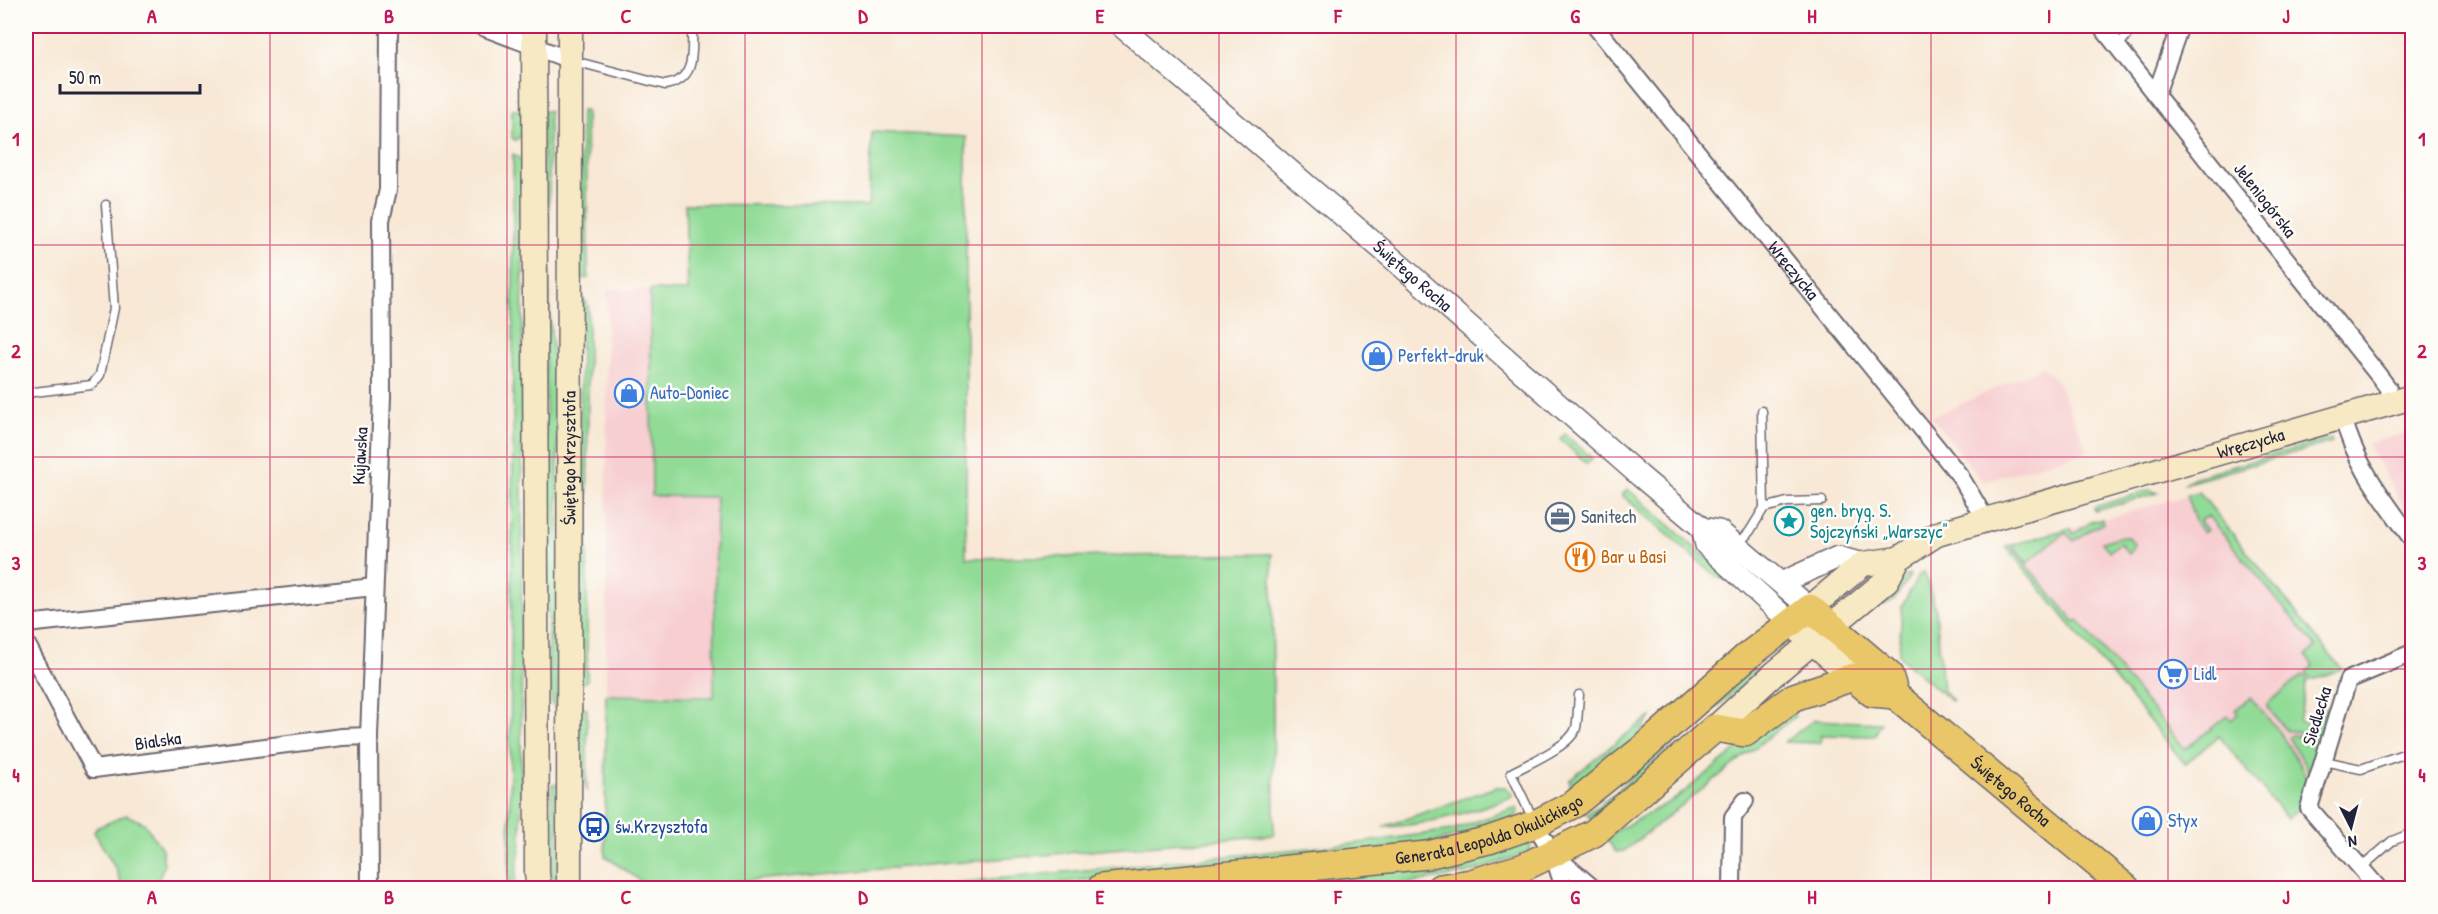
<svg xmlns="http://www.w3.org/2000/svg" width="2438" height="914" font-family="'Patrick Hand',sans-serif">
	<rect width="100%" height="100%" fill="#fdfcf7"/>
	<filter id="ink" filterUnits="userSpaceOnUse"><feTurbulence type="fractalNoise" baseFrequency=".0167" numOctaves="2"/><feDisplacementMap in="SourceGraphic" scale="12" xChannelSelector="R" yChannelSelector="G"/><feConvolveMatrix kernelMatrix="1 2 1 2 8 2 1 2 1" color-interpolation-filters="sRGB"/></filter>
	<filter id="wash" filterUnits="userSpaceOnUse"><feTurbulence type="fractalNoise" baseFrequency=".008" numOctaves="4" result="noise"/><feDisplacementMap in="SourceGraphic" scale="24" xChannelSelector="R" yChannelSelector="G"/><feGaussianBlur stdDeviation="1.35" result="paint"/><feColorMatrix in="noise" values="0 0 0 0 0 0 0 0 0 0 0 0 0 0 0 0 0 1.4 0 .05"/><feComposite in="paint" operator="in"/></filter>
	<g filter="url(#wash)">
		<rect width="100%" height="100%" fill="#f8e8d5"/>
		<path fill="#f7cfd1" d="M607,290h43l2,206 64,1 -2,201 -108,-3z
			M2043,367l15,16 30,68 -105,31 -51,-65z
			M2412,431v90l-45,-77z
			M2199,492l130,161 -23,28 -9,41 13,4 -23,93 -68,-83 -34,28 -179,-217z"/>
		<path fill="#91db96" stroke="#5a7e68" stroke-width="1.5" d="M512,110h11v25l-8,5 -3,-2z
			M543,111h6v197l9,105v292h-6l-4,-66z
			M581,111h5l2,167h-8z
			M872,132l94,5v421l306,-4 2,281 -612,53h-11l-46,-32 1,-161 108,2 2,-200 -64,-1 -2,-206 38,1 -3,-87 183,2z
			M513,154l6,4 4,7 -2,676 -7,46 -5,-2 4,-452z
			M581,298l5,3 2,5 -1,375 -8,4z
			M1565,434l27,24 -5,6 -27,-25z
			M2331,438l1,4 -148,42 9,-6z
			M1628,489l98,86 -4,4 -5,-2 -95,-82z
			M2150,490l8,3 -63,18 -1,-4z
			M2199,492l132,164 11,13 -30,11 -6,-8 7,-6 -7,-10 10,-9 -108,-131 -8,5 7,9 -4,3 -7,-10 -10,-28z
			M2103,519l1,4 -11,5 -19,13 -9,-9 -38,31 -15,-18 58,-17 4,6 17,-12z
			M2122,536l6,1 6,6 -1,6 -4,5 -9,-11 -11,9 -7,-10z
			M2009,545l66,77 3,-2 107,129 42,-33 4,4 7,-6 -3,-4 15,-12 29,33 30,49 -6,24 -16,15 -68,-83 -34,28 -179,-217z
			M1924,571l12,40 7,80 10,9 -2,1 -49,-42 -3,-6 3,-47 17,-31z
			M1909,574l1,2 -16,24 -10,5 -9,-2z
			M1753,667l4,5 -89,77 -44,46 -32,25 -5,-6 29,-21 37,-39z
			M2303,675l6,6 -3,2 -7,38 17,5 3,-12 3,1 4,-7 1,2 -7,27 -34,-7 -19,-23v-3z
			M579,705l8,4v83l-7,-33z
			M1789,708l6,8 -171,135 -8,1 -11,-15 70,-38z
			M1652,716l-24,34 -56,40 -3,-9 2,-3c27,-20 53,-44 81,-62z
			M1814,720l66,3h1l-6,12 -5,1 -49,-1 -1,8 -36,-1z
			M2291,735l28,5 -9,34 -22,-37z
			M558,784v104h-6v-103z
			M1496,787h10l8,9c-41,15 -86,30 -131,31z
			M1517,807l1,5 -4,7 -79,23 -220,26 -215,20h-97l457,-45 92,-13z
			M126,815l18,8 18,26 2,17 -7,17 -15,5h-20l-5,-17 -23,-39 2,-4z
			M1521,843l9,1 1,7 -62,22 -58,10 -49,5h-149z"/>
	</g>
	<g filter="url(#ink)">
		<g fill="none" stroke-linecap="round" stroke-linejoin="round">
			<g stroke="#6d6771" stroke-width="11">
				<path id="service" d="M2118,46l9,-11
					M574,61l91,24c32,-5 27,-33 27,-59
					M26,393l66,-8 8,-10 14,-67 -8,-103
					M1762,411l2,97
					M1737,546l13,-15 14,-23 23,-6 35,-1
					M2324,761l37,8 51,-18
					M1534,821l-23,-48c16,-9 60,-27 65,-45 2,-10 2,-23 3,-33
					M2361,868l31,-27 20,-8"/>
			</g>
			<g stroke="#6d6771" stroke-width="20">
				<g id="minor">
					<path d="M480,26l90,34"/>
					<path id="s1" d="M1595,26l365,450 26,44"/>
					<path d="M2101,26l278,350 9,12 4,14"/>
					<path d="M2156,94l24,-68"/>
					<path d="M2343,417c13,50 40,81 69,122"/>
					<path d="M26,624l348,-37"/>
					<path d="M26,643l68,126 248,-32 27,-1"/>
					<path d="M1535,824l18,30 11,34"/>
					<path d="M1553,854l40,34"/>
					<path d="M370,888l-1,-152 13,-339 -1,-177 7,-30 1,-164"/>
					<path d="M1732,888l1,-71 12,-16"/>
					<path d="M2378,888l-69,-80 39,-128 64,-27"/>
				</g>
			</g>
			<g stroke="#6d6771" stroke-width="24">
				<g id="tertiary">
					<path id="s2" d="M1121,26l271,232 248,218 62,52 17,3 91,77"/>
					<path d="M1702,528l4,17 85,78"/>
					<path d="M1781,583l57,-26 25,7"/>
				</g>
			</g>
			<g stroke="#6d6771" stroke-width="27">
				<g id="secondary">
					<path d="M534,26l3,848 2,14"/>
					<path id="s3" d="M1810,608l53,-44 35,-5 39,-25 475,-137"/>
					<path d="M1802,633l51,44"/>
					<path d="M1715,728l59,-54 113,-94 11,-21"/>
					<path id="s4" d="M569,888l1,-862"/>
				</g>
			</g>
			<g stroke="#6d6771" stroke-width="30">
				<g id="primary">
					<path id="s5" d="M1101,888l326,-33 62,-15 46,-16 39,-20 71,-57 100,-89 65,-50 79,67 6,20 231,193"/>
					<path d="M1440,888l31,-5 53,-16 70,-34 121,-105 30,5 49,-36 59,-20 19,16 23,2"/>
				</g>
			</g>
			<use href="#service" stroke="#fff" stroke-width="8"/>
			<use href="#minor" stroke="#fff" stroke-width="16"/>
			<use href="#tertiary" stroke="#fff" stroke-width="21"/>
			<use href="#secondary" stroke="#f6e9c3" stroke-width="24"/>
			<use href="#primary" stroke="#e9c769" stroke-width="27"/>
		</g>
	</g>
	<path fill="none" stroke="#c2185b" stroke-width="1.5" stroke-opacity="0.55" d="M270,26v862M507,26v862M745,26v862M982,26v862M1219,26v862M1456,26v862M1693,26v862M1931,26v862M2168,26v862M26,245h2386M26,457h2386M26,669h2386"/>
	<defs>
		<g id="shop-ring" transform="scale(1.5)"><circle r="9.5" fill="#fdfcf7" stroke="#3f7fe0" stroke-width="1.5"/><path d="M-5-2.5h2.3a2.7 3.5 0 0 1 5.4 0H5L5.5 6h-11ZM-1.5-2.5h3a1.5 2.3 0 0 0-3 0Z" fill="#3f7fe0"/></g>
		<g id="office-ring" transform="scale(1.5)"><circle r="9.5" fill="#fdfcf7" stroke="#5c6f8a" stroke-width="1.5"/><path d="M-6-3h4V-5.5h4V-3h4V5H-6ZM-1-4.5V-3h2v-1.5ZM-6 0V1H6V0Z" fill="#5c6f8a"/></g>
		<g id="sight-ring" transform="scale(1.5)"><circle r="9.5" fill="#fdfcf7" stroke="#0f9aa8" stroke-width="1.5"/><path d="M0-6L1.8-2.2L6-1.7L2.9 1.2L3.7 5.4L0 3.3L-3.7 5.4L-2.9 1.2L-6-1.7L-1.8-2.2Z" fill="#0f9aa8"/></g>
		<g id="restaurant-ring" transform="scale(1.5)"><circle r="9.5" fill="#fdfcf7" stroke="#e8710a" stroke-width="1.5"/><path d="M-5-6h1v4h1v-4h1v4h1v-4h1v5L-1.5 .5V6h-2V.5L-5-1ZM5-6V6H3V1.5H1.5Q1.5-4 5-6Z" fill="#e8710a"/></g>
		<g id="supermarket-ring" transform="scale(1.5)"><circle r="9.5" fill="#fdfcf7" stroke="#3f7fe0" stroke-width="1.5"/><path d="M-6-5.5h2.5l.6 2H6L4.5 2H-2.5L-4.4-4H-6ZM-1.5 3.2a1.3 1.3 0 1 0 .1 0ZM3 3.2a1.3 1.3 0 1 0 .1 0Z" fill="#3f7fe0"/></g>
		<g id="bus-ring" transform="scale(1.5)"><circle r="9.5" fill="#fdfcf7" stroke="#1a4fb4" stroke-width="1.5"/><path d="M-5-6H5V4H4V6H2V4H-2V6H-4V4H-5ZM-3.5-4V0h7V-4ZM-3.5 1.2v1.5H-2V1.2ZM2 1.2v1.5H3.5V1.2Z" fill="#1a4fb4"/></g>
	</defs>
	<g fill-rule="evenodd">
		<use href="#shop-ring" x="1377" y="356"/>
		<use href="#shop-ring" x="629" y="393"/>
		<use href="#office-ring" x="1560" y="517"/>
		<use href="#sight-ring" x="1789" y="521"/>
		<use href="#restaurant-ring" x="1580" y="557"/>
		<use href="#supermarket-ring" x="2173" y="674"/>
		<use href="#shop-ring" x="2147" y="821"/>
		<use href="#bus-ring" x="594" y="827"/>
	</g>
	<g text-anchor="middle" stroke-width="5" stroke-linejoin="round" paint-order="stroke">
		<g font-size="18" fill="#22223b" stroke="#fdfcf7">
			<text transform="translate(2265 200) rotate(52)" y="6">Jeleniogórska</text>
			<text dy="6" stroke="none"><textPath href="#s1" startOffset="315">Wręczycka</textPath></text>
			<text dy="6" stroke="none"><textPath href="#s2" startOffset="384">Świętego Rocha</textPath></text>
			<text dy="6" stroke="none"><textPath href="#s3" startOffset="477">Wręczycka</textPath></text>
			<text transform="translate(360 456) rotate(-87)" y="6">Kujawska</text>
			<text dy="6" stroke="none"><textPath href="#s4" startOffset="430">Świętego Krzysztofa</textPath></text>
			<text transform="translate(2317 716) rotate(-73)" y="6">Siedlecka</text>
			<text transform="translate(158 741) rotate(-8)" y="6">Bialska</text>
			<text dy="6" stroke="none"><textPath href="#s5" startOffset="1066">Świętego Rocha</textPath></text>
			<text dy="6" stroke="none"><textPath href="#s5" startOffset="394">Generała Leopolda Okulickiego</textPath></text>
		</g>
		<g font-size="18" fill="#366cbe" stroke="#fdfcf7" text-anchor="start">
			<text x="1398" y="362">Perfekt-druk</text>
			<text x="650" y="399">Auto-Doniec</text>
			<text x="2194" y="680">Lidl</text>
			<text x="2168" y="827">Styx</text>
		</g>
		<g font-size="18" fill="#0d838f" stroke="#fdfcf7" text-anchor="start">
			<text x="1810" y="517">gen. bryg. S.<tspan x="1810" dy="21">Sojczyński „Warszyc"</tspan></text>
		</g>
		<g font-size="18" fill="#4e5e75" stroke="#fdfcf7" text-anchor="start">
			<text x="1581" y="523">Sanitech</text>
		</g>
		<g font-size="18" fill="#c56008" stroke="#fdfcf7" text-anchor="start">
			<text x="1601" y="563">Bar u Basi</text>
		</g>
		<g font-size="18" fill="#164399" stroke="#fdfcf7" text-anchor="start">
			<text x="615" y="833">św.Krzysztofa</text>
		</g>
	</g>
	<rect width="2438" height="914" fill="none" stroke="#fdfcf7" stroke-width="66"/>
	<g transform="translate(2351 827) rotate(174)" stroke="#fdfcf7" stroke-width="4.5" paint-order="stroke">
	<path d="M0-4.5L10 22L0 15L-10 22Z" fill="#22223b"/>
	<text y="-9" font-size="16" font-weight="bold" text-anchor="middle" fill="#22223b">N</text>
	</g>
	<path d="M60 84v9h140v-9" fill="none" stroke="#22223b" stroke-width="3"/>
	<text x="69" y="84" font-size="18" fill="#22223b" stroke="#fdfcf7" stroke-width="4.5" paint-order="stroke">50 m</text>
	<rect x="33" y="33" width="2372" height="848" fill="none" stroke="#c2185b" stroke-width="2"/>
	<g font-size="20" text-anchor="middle" font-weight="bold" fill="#c2185b">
		<text x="152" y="23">A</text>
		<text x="389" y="23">B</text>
		<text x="626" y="23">C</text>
		<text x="863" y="23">D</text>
		<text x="1100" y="23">E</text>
		<text x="1338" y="23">F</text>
		<text x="1575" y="23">G</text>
		<text x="1812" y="23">H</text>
		<text x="2049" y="23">I</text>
		<text x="2286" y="23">J</text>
		<text x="16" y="146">1</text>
		<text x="2422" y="146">1</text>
		<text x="16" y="358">2</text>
		<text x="2422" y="358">2</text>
		<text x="16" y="570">3</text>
		<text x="2422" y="570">3</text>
		<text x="16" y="782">4</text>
		<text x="2422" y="782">4</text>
		<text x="152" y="904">A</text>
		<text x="389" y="904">B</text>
		<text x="626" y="904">C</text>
		<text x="863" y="904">D</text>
		<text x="1100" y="904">E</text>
		<text x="1338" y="904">F</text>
		<text x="1575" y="904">G</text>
		<text x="1812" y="904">H</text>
		<text x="2049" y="904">I</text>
		<text x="2286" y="904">J</text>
	</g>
</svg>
